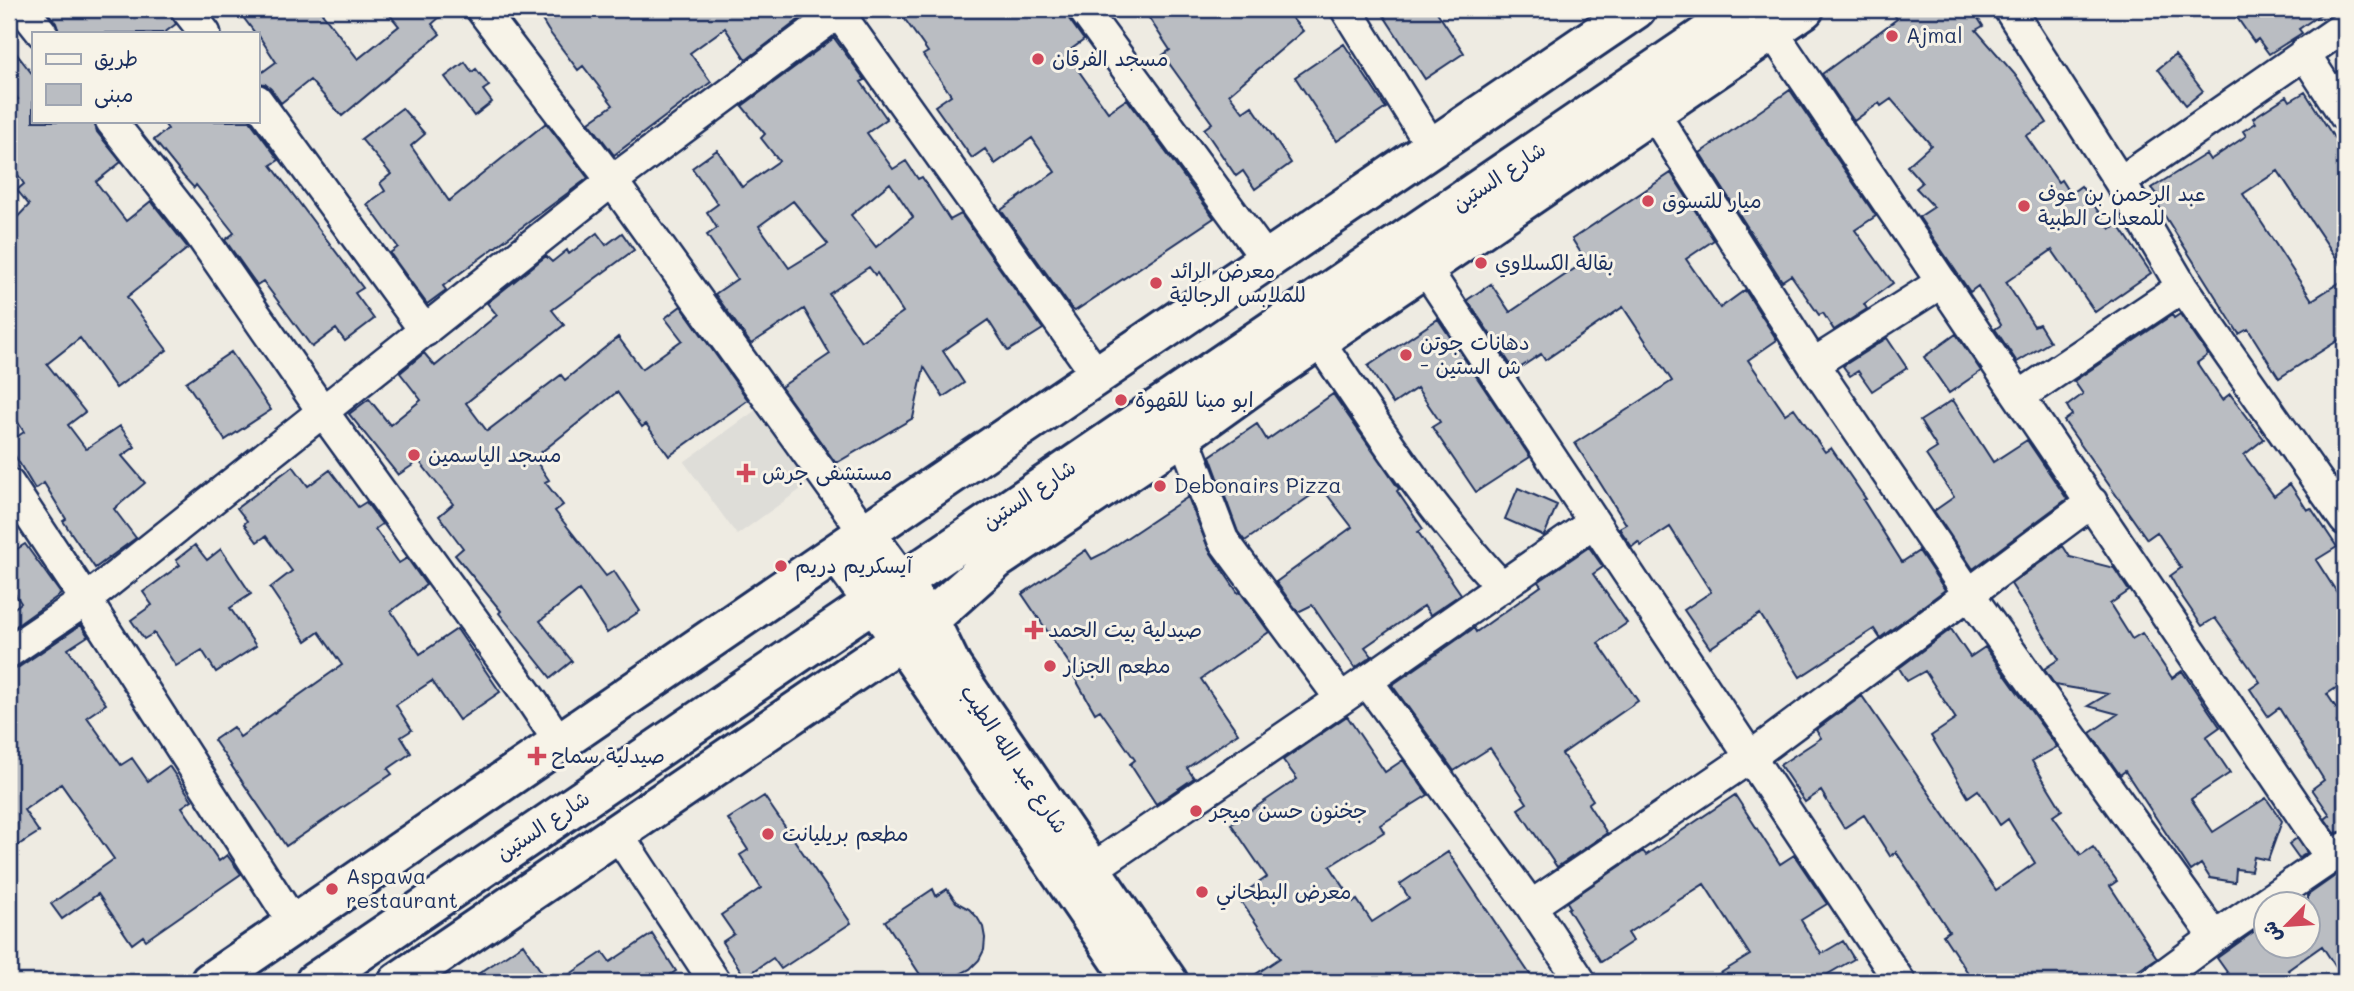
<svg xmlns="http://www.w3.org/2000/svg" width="2354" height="991" font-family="Mali,'Playpen Sans Arabic',sans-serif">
	<rect width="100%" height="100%" fill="#eeebe2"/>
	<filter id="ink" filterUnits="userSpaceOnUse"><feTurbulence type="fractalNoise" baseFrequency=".0143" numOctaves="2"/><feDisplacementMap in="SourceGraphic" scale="14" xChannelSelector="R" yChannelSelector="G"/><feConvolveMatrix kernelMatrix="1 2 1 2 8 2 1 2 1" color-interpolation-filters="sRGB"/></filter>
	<g filter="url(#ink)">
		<path fill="#deddd8" d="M756,410l52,74 -71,51 -53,-73z"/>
		<path fill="#babdc2" stroke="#1b2f5e" stroke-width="2" fill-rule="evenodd" d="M45,9h124l7,15 -12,9h-105l-3,-10z
			M237,9h82l39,50 41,-33 -14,-17h64l-17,15 8,10 -98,82 -32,-36 -29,23 -10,-14 -6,-5 -8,-1v-7l19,-14 -19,-29h-2z
			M556,9h239l6,9 -55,42 -21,-32 -35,25 21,29 -97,73 -25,-33 24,-17 -30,-39 -5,4 -30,-40 -6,-10z
			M918,9h148l3,10 15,21 -18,13 42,59 19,-13 87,119 -139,93 -3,-2 -71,-99 54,-38 -23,-34 -37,26 -10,-15 -13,9 -37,-52 16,-11 -28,-40 5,-3 -24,-34z
			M1143,9h141l19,22 -74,63 14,18 9,-6 39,57 -36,26 -12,-18 -7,5 -32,-47 8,-6 -49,-68 7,-5z
			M1395,9h40l29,44 -39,26 -41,-63z
			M1890,9h82l11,17 -7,4 42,48 29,45 -21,13 32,46 3,-2 9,14 11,-8 29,43 8,-5 33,49 -56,39 -43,-62 -46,32 28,44 5,-2 11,18 -33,20 -22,-33 6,-4 -23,-39 -8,6 -51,-75 15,-10 -18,-19 6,-5 -15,-17 24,-21 -40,-46 -10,7 -2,-3 -25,18 -32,-47 75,-55z
			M2247,9h81l-29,20 3,4 -33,21 -11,-15 -4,3 -18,-26z
			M834,38l31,42 -4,2 26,37 -20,14 26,36 13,-8 12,18 4,-2 28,43 11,-6 82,115 -35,22 -20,-31 -45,31 21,32 -21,14 -19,-30 -11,51 -75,44h-3l-54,-75 49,-33 -26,-45 -53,35 -36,-50 22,-15 -30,-44 10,-7 -10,-16 11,-8 -26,-36 25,-18 25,37 37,-26 -18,-23 4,-4 -23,-28zM890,183l23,34 -37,30 -25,-32zM793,201l35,43 -39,24 -30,-42zM869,267l6,8 2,-2 26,39 -42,29 -32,-47z
			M9,44l24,31v46h61l3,11 24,30 -25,20 30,39 25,-20 37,47 -61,49 40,53 -51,38 -36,-50 -33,26 38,48 -17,13 18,24 34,-23 15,21 -13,9 23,27 -31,26 22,29 -41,30 -32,-47 3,-2 -22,-36 -9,6 -26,-43v-4l15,-10 -15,-24v-182l20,-21 -12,-15 7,-6 -15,-23v-54l9,-8 -9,-12z
			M1344,44l42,64 -49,33 -42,-64z
			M2175,55l28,36 -17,14 -28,-36z
			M465,62l7,10 4,-3 13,17 -6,4 9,12 -18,14 -29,-39z
			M1790,90l86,126 -21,14 38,53 -29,21 3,5 -33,21 -11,-17 -4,2 -28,-40 -9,6 -82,-128z
			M2305,92l40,63v116l-67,-100 -35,23 69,106 33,-21v57l-66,42 -31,-49 -9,5 -86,-137 4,-3 -5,-6 54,-34 4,6 36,-24 -3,-5 13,-8 -3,-5 34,-22 3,5z
			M402,108l23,26 -14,12 38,55 97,-78 42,55 -145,108 3,4 -19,14 -37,-51 8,-6 -31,-43 18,-13 -5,-8 11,-9 -30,-35z
			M162,121h88l29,39 -8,5 92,123 -8,5 19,26 -29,22 -9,-12 -24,18 -49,-66 -6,4 -32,-45 9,-7 -38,-48 -2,3 -10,-11 -30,-37 14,-11z
			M1671,173l43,67 -28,19 34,49 25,-18 32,50 -29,20 37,54 9,-6 31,44 6,-4 35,51 -3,1 39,62 17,-11 26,39 -65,48 -6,-9 -74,48 -40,-63 -50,34 -26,-38 27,-18 -41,-65 -29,19 -3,-4 -6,5 -13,-19 7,-4 -51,-81 97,-62 -49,-74 -78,53 -4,-6 -26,17 -48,-71 24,-16 19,28 76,-51 -14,-22z
			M597,233l9,12 16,-12 12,17 -82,60 12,15 -98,78 21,28 74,-56 4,5 53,-43 24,32 40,-29 -17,-22 16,-12 67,94 -79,56 -23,-32 -4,3 -25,-35 -83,66 15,22 -4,2 18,23 -8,6 51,65 8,-5 26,40 -33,22 -28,-43 -39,31 32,40 -21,17 -52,-65 2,-2 -46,-56 8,-7 -24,-32 14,-12 -34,-43 -21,14 -49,-61 20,-15 21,26 31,-25 -21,-27 24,-20 11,13 62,-51 -10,-12 59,-47 6,6 15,-12 2,4z
			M2180,314l28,41 -11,8 25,37 8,-6 34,45 -20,16 30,41 16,-12 17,26 4,-2 26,39 -21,13 29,45v77l-18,12 16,24 -6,4 8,13v96l-10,2 -10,-14 5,-4 -18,-26 12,-9 -45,-72 -11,8 -18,-27 10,-7 -45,-64 -13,8 -21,-31 -11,-19 11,-8 -24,-36 -10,7 -83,-118 8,-6 -5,-9 16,-12 -9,-13 98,-66 2,3z
			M1438,319l92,138 -54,35 -44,-65 8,-5 -23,-34 -24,16 -25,-38z
			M1956,334l25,37 -32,22 -25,-36z
			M1887,338l20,30 -35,23 -14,-20 -8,5 -7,-10z
			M231,352l40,58 -46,30 -39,-58z
			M1333,394l66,95 -2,2 26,38 -5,3 43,62 -31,21 -6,-9 -59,41 7,9 -17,12 -43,-63 -14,7 -22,-30 76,-55 -30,-39 -77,53 -7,-9 -28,-76 47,-32 10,16z
			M1953,400l40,62 34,-22 40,59 -94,70 -39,-58 20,-14 -28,-42 11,-7 -17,-27z
			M293,466l15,20 22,-16 28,37 8,-5 16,22 -7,5 24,34 8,-5 19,27 -35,26 29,43 37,-25 43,63 -41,28 -27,-39 -36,24 16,25 -11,7 10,16 -23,16 4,5 -106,72 -72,-106 19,-13 7,10 102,-72 -23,-33 -13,9 -36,-53 22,-17 -26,-35 -9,6 -13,-18 3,-3 -10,-13z
			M1518,488l39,17 -13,31 -39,-17z
			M1188,497l21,53 29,43 2,-1 29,40 -68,47 37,54 -51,35 7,10 -38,26 -26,-40 5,-4 -35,-50 -5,3 -23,-40 3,-1 -53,-78 64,-44 6,9 12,-6z
			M25,544l36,50 -52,37v-19l12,-9 -12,-18v-31z
			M195,545l12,15 14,-11 30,45 -21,14 26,38 -40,26 -14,-22 -26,16 -22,-33 -10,6 -13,-19 21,-15 -9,-13 37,-27 -4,-5z
			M2063,546l7,11 44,11 15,23 -19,13 22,35 10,-6 30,45 10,-7 38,56 -14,10 24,36 -39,26 22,33 53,-34 16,23 -14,39 -14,-3 -3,14 -15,-2 -1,13 -25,-4 -9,-14 -10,7 -66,-100 -5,4 -30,-42 28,-19 -30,-8 20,-12 -53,-9 -11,-16 15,-10 -48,-75z
			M1589,547l14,20 -10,7 34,49 -29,20 40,58 -76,53 31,46 -5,4 19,29 -50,34 -39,-58 9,-6 -37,-55 -36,23 -62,-86 82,-57 2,4 65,-46 -3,-4z
			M81,625l7,11 -20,13 38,55 -19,13 34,48 11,-7 16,23 21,-15 23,34 -10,7 37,54 8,-6 14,19 -95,66 -3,-4 -11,8 -34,-50 -36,25 -11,-15 63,-45 -53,-75 -37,26 15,22 -30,19v-182l10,-2z
			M1951,629l19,28 15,-10 72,100 -25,14 30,49 -9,6 28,39 12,-8 24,34 -7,5 47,72 -36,24h-147l-31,-47 6,-4 -53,-79 -6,4 -26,-41 -20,13 -23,-37 -16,11 -25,-37 41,-27 -5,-8 46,-34 134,194 39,-27 -27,-44 -8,6 -22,-35 -10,7 -37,-61 25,-17 -31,-48 -18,10 -8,-13z
			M1347,716l38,56 18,-12 25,35 -48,30 4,7 -54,34 24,36 3,-2 15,22 37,-24 -9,-14 48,-32 87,130h-291l36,-24 -42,-61 29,-20 -36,-53 66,-45 -14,-19z
			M1735,795l45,69 14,-9 33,49 -26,16 20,34 22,-13 11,18 -40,23h-108l44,-27 -46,-71 -76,49 5,8 -32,21 -33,-53 2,-2 -3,-5 76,-51 3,4z
			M764,796l87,127 -70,46 -8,-11 -28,19 -23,-35 12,-8 -13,-19 40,-27 -21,-33 8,-5 -20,-31z
			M2297,838l10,15 -8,5 -10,-14z
			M2345,869v112l-23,-35 -34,24 9,12h-63l-17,-24 49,-35v23h42v-51z
			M933,889l3,7 11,-7 9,13 13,7 8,8 6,10 2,11 -1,12 -5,10 -9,9 -25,13h-20l-40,-61z
			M652,934l24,37 -17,11h-101l45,-30 7,10z
			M523,944l25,38h-82z"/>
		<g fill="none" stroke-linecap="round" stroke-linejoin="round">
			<g stroke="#1b2f5e" stroke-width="35">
				<path id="street" d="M23,9l19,24
					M186,9l19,24
					M481,9l131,172 253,352
					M836,9l261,366
					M1083,9l184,251
					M1346,9l86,138
					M2009,9l111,173 62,105 163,233
					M1772,31l559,827
					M2304,53l41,63
					M257,100l168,231
					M1653,112l160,252 156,230 246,343
					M111,121l88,112 124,179 209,289 28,42
					M2120,182l225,-156
					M1425,268l475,714
					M1319,341c57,85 113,171 183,246
					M1813,364l129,-82
					M2020,396l162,-109
					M1183,435l40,105 118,159
					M9,484l77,116 208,324
					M9,652l77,-52 526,-419 231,-172
					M1367,681l164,225 50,76
					M617,833l98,149
					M1073,882l268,-183 253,-177
					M1531,906l218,-148 343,-256
					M2154,982l61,-45 130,-89"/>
			</g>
			<g stroke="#1b2f5e" stroke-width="44">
				<path id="secondary" d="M865,533l64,87 23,47 216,315
					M837,553l64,87 234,342
					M210,982l689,-472 737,-501
					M315,982l1429,-973
					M398,982l503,-342 28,-20 67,-60 187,-125 81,-58 540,-368"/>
			</g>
			<use href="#street" stroke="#f7f3e8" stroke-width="30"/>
			<use href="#secondary" stroke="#f7f3e8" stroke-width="38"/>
		</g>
	</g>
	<g fill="#d1495b" stroke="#f7f3e8" stroke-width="2.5">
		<circle cx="1892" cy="36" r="7"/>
		<circle cx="1038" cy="59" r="7"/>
		<circle cx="1648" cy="201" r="7"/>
		<circle cx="2024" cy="206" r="7"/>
		<circle cx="1481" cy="263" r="7"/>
		<circle cx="1156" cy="283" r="7"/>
		<circle cx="1406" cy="355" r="7"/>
		<circle cx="1121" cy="400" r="7"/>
		<circle cx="414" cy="455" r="7"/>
		<path d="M742.5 462.5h7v7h7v7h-7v7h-7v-7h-7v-7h7z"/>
		<circle cx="1160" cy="486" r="7"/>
		<circle cx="781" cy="566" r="7"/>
		<path d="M1030.5 619.5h7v7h7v7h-7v7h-7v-7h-7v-7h7z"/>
		<circle cx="1050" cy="666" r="7"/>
		<path d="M533.5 745.5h7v7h7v7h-7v7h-7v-7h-7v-7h7z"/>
		<circle cx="1196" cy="811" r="7"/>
		<circle cx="768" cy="834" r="7"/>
		<circle cx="332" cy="889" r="7"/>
		<circle cx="1202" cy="892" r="7"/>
	</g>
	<g text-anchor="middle" stroke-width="6" stroke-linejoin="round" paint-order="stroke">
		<g font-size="21" fill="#1b2f5e" stroke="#f7f3e8" text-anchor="start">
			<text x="1906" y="43">Ajmal</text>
			<text x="1052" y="66">مسجد الفرقان</text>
			<text x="2038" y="201">عبد الرحمن بن عوف<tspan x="2038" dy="24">للمعدات الطبية</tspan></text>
			<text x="1662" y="208">ميار للتسوق</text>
			<text x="1495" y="270">بقالة الكسلاوي</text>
			<text x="1170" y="278">معرض الرائد<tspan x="1170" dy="24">للملابس الرجالية</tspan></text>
			<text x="1420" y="350">دهانات جوتن<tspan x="1420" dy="24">- ش الستين</tspan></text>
			<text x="1135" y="407">ابو مينا للقهوة</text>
			<text x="428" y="462">مسجد الياسمين</text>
			<text x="762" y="480">مستشفى جرش</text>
			<text x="1174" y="493">Debonairs Pizza</text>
			<text x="795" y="573">آيسكريم دريم</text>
			<text x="1048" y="637">صيدلية بيت الحمد</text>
			<text x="1064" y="673">مطعم الجزار</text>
			<text x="551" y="763">صيدلية سماح</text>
			<text x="1210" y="818">جخنون حسن ميجر</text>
			<text x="782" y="841">مطعم بريليانت</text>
			<text x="346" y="884">Aspawa<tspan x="346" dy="24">restaurant</tspan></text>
			<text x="1216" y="899">معرض البطحاني</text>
		</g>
		<g font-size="21" fill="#1b2f5e" stroke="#f7f3e8">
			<text transform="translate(1499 177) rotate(-34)" y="7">شارع الستين</text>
			<text transform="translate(1029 495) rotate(-34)" y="7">شارع الستين</text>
			<text transform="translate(1014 759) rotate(56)" y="7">شارع عبد الله الطيب</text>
			<text transform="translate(543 826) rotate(-34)" y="7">شارع الستين</text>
		</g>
	</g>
	<rect width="2354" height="991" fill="none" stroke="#f7f3e8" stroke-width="35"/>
	<rect x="18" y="18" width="2319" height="956" fill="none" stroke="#1b2f5e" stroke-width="2.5" filter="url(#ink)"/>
	<rect x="32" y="32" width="228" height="91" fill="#f7f3e8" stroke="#9fa5b1" stroke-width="2"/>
	<rect x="46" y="54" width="35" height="10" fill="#f7f3e8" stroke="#9fa5b1" stroke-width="2"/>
	<text x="94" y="66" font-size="21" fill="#1b2f5e">طريق</text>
	<rect x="46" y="84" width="35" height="21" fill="#babdc2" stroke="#9fa5b1" stroke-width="2"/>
	<text x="94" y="102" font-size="21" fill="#1b2f5e">مبنى</text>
	<g transform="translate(2287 925) rotate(245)"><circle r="33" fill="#f7f3e8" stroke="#9fa5b1" stroke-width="2"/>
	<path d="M0-5L12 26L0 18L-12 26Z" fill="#d1495b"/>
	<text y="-10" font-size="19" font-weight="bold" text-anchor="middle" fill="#1b2f5e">ش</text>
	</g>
</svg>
